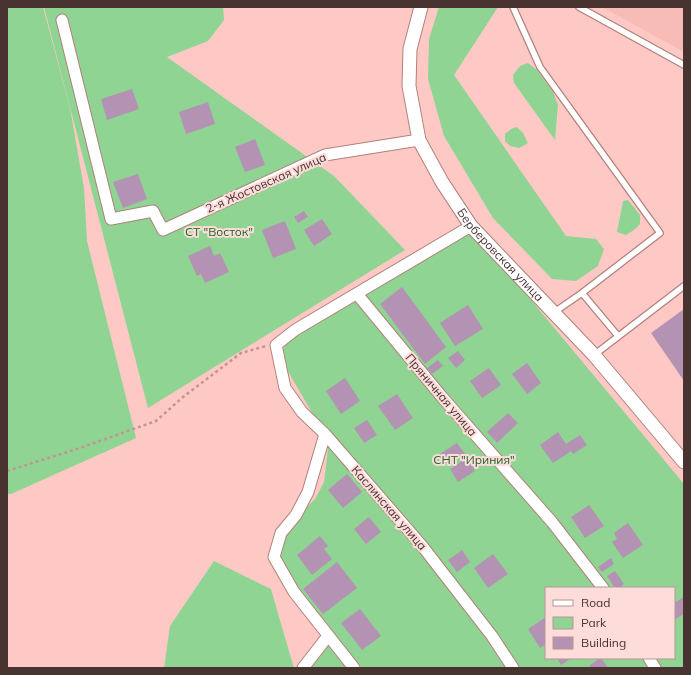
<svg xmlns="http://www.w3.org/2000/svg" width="691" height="675" font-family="Mulish,sans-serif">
	<rect width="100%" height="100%" fill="#fec9c4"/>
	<path fill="#f8bcb6" d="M602,7h82v45z"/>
	<path fill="#8fd492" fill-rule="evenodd" d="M7,7h36l27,101 14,80 3,53 49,197 -125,56h-4z
		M44,7h179l1,13 -16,21 -41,16 167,119 71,74 -257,158z
		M439,7h59l-44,68 112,161 30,3 8,10 -6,17 -22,15 -24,-2 -59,-61 -49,-82 -16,-57 1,-40z
		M528,63l9,7 16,22 5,13 -3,35 -41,-57 -1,-8 7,-9z
		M517,127l6,6 5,10 -9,5 -9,-2 -5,-5v-7l6,-5z
		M628,200l12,15v9l-6,6 -8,5 -9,-3 6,-31z
		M472,229l212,255v184h-386l30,-38 -35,-48 -16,-27 1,-19 37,-37 9,-17 4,-34 -14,-32 -35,-60 11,-19zM546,588h128v70h-128z
		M214,561l57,28 22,76 2,3h-131l6,-42z"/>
	<path fill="#b392b4" d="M132,89l7,20 -32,11 -6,-21z
		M208,102l7,22 -29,10 -7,-22z
		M255,139l10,26 -20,7 -10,-25z
		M138,174l9,25 -24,9 -10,-26z
		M304,211l4,6 -10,6 -4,-6z
		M322,219l10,15 -18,12 -10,-16z
		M285,221l11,28 -23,9 -11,-28z
		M210,246l4,10 6,-3 9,19 -24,11 -4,-9 -4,2 -9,-20z
		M402,287l44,60 -21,17 -45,-60z
		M468,305l15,24 -28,17 -15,-23z
		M684,309v72l-33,-48z
		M458,351l7,9 -9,8 -8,-10z
		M438,360l5,6 -11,8 -5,-6z
		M527,363l14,20 -14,11 -15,-20z
		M489,368l12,17 -19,13 -12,-17z
		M345,378l15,23 -19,13 -15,-23z
		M397,394l16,24 -18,12 -17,-24z
		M508,413l10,10 -21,20 -10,-11z
		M367,420l10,15 -13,8 -10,-15z
		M558,432l8,12 14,-9 7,10 -14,9 -2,-3 -18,12 -13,-18z
		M457,443l8,11 -17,12 -8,-12z
		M467,458l8,13 -17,11 -8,-13z
		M347,474l15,18 -19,16 -15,-18z
		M589,505l15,21 -19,12 -14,-21z
		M369,517l12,15 -15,12 -12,-15z
		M628,523l15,22 -20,13 -11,-16 5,-3 -3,-6z
		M320,536l8,10 -4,3 8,10 -20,16 -15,-20z
		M462,550l8,12 -13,10 -9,-12z
		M493,554l15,20 -20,14 -14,-20z
		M611,558l3,6 -12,8 -4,-5z
		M337,562l20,26 -34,26 -20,-25z
		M615,571l9,13 -5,4h-4l-8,-12z
		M684,597v17l-10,6v-17z
		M360,609l21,27 -19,14 -21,-27z
		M546,617v27l-6,4 -12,-19z
		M557,658h12l1,1 -9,6z
		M600,658h1l7,10h-18l-1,-2z"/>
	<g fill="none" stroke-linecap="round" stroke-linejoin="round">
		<g stroke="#b1817c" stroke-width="8">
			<path id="service" d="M513,7l27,60 120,166 -78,60 -29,20
				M579,7l105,58
				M582,293l36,43
				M594,355l90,-69"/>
		</g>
		<g stroke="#b1817c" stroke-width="13">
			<path id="minor" d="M62,20l49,199 42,-8 10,19 162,-75 94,-15
				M471,226l-176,104 -19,15 9,43 17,24 23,22 98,113 69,89 21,32
				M357,294l85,103 110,125 51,66
				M325,434l-17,58 -12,23 -15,18 -7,24 20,35 60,76
				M649,658l6,10
				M303,668l25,-32"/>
		</g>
		<g stroke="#b1817c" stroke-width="15">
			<g id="tertiary">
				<path id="s1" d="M421,7l-11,42 -1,37 10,54 23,42 29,44 123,129 90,107"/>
			</g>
		</g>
		<path stroke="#c09692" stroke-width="2.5" stroke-dasharray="3 3" stroke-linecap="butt" d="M7,471l73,-23 76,-27 27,-24 58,-44 25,-7"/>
		<use href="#service" stroke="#fff" stroke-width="5.5"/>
		<use href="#minor" stroke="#fff" stroke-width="11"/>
		<use href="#tertiary" stroke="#fff" stroke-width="13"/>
	</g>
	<g text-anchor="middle" stroke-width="4" stroke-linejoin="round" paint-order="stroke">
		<g font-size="12" fill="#483331" stroke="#fddcd9">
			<text transform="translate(266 183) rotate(-24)" y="4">2-я Жостовская улица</text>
			<text dy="4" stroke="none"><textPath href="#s1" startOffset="277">Берберовская улица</textPath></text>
			<text transform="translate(441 395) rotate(50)" y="4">Пряничная улица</text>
			<text transform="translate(389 508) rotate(49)" y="4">Каслинская улица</text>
		</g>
		<g font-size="12" fill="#1e6427" stroke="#fddcd9">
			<text x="219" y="236">СТ "Восток"</text>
			<text x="474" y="464">СНТ "Ириния"</text>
		</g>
	</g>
	<rect width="691" height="675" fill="none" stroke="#483331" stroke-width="16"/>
	<rect x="545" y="587" width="130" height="72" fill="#fddcd9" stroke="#b59896"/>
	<rect x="553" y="600" width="20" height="6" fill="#ffffff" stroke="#b59896"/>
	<text x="581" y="607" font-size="12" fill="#483331">Road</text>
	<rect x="553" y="617" width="20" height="12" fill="#8fd492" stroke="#b59896"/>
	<text x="581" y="627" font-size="12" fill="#483331">Park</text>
	<rect x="553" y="637" width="20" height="12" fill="#b392b4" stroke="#b59896"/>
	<text x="581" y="647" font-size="12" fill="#483331">Building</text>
</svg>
